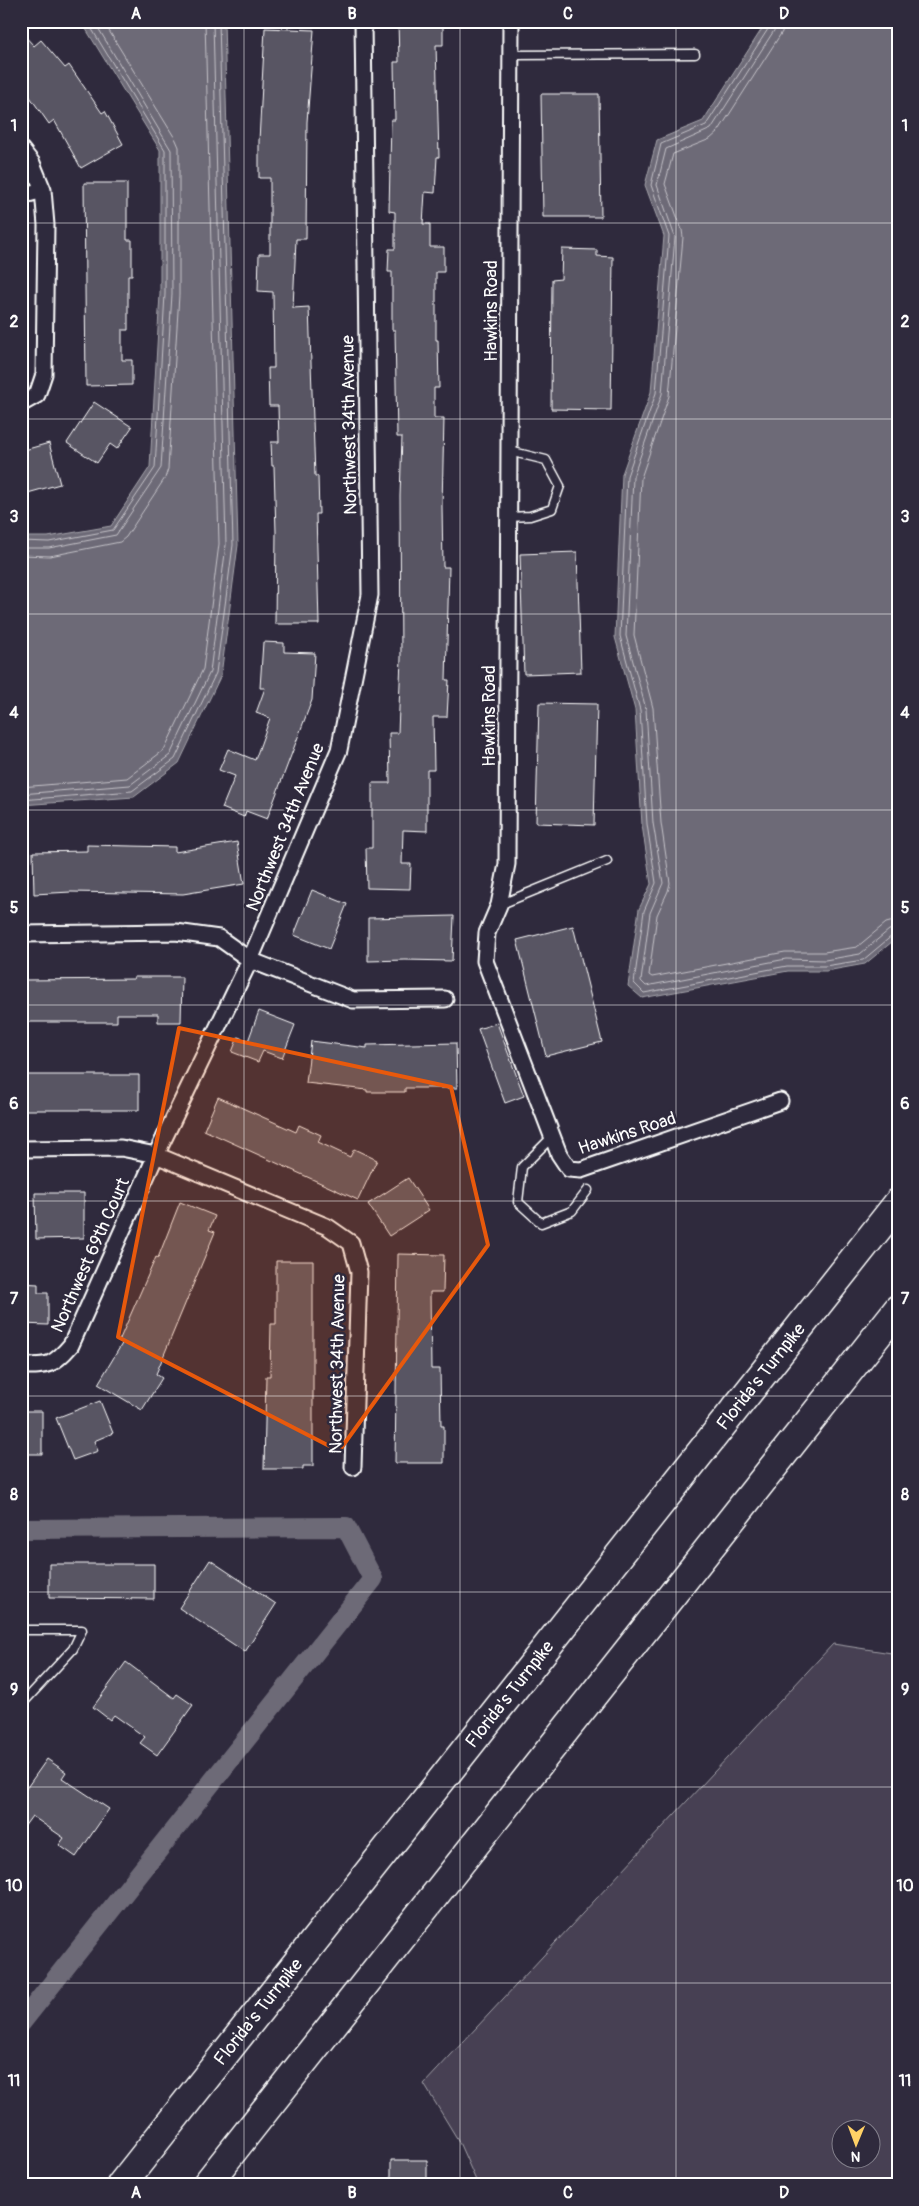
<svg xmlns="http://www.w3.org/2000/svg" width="919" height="2206" font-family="Pangolin,sans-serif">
	<rect width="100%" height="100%" fill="#2f2a3d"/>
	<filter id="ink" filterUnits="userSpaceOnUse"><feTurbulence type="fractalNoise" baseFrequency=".02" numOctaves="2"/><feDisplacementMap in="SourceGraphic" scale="10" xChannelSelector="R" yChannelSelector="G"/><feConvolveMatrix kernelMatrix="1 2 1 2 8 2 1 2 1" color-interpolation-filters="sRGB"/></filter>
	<g filter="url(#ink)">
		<path fill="#464152" stroke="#a2a0a8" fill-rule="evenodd" d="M833,1644l65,10v531h-420l-20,-45 -34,-56zM842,2128h30v30h-30z"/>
		<path fill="#6d6a77" stroke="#a7a6ad" d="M81,21h143l14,524 -17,130 -42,88 -45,34 -113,8v-268h27l63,-11 39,-59 10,-173v-144z
			M767,21h131v916l-33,27 -39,7h-38l-146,27 -14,-12 11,-77 12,-25 -9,-59 -7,-115 -20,-73 7,-163 29,-82 13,-156 -19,-51 12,-45 46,-19z"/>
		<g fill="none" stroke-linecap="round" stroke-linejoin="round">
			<path stroke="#c5c3c9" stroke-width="1" d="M770,21v5l-64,99 -45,19 -10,41 18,51 -13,157 -29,83 -7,160 20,74 7,114 9,59 -12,28 -10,72 10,10 143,-27h38l38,-6 30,-25 5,-1
				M777,21l-2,8 -64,100 -45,20 -9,36 18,52 -13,157 -29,83 -7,159 20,73 7,114 10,60 -13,30 -9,68 5,5 140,-27 39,1 35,-6 29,-24 9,-2
				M784,21l-2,11 -64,100 -8,7 -37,15 -8,30 17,46 1,7 -14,159 -28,82 -7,157 19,73 8,115 9,60 -2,8 -11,24 -8,60 3,2 133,-25h39l33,-5 29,-24 12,-3
				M21,541l28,1 64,-12 42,-62 10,-174v-144l-78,-129
				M21,548h28l67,-13 45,-67 11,-174 -1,-144 -77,-129
				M21,555l29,1 70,-14 6,-5 39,-59 3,-9 11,-174v-148l-3,-7 -73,-119
				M21,787l106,-9 37,-28 39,-81 16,-125 -14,-523
				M21,794l109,-9 40,-30 40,-83 16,-127 -13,-524
				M21,800l111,-9 43,-32 41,-86 17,-128 -14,-524"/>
			<path stroke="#6d6a77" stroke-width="20" d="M21,1529l325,-2 27,52 -352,444"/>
		</g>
		<path fill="#595564" stroke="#fff" d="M398,21h45v24h-7l3,112h-2l-2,36 -10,-1 -2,32h7v23h14v25h-8v68h2l1,48h-5v30h10l-2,88 1,61h6l-3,113h3l-2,37h-14l1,53h-7v61l-24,-1 -1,34h9l-1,25 -43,-1 -1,-40h6v-65h18l-1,-50h9l3,-75 -1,-162 2,-59h-5l-2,-107h-3v-58h-4l1,-23h6v-37l-6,-1 2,-91h4l-1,-58h5z
			M265,28l49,2 -7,92 -1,117h-10l-3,69 16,-1 6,169h3l1,38h-3l3,110h-44l1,-92 -2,-66h-2l-1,-24h8l-1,-36h-9l-1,-38h6l-1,-76 -15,-1 1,-37h11v-76h-11v-37z
			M21,32l13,14 7,-6 24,28 4,-3 33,48 3,-2 18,33 -42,24 -27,-48 -5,4 -28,-40z
			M541,94h58l2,123h-58z
			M84,183h43v57h5v35h-4v55h-6v30h10v25l-46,1z
			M562,249l35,1v6l16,1 -2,153 -60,-1 1,-129 9,-1z
			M94,402l38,25 -15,22 -7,-5 -13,19 -30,-20z
			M49,443l11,41 -36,10 -3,-10v-33z
			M577,552l4,120 -57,2 -4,-120z
			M263,642l21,1v9l31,1 -3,47 -45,119 -21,-8 -2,6 -22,-9 13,-32 -16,-6 9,-21 27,11 15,-42 -14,-5 9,-25h-5z
			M539,703l58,1 -3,121 -58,-2z
			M237,842l7,42 -61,10 -112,-2 -37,2 -1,-42 54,-1v-6l88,2v5z
			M312,890l35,14 -18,45 -35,-14z
			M454,916l-2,45 -47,-1 -37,1v-43z
			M573,926l29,116 -56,14 -29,-116z
			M134,977h48l-1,45h-23v-8h-41v8h-92l-1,-42 110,-1z
			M259,1011l36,14 -13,33 -19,-7 -5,11 -26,-10 6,-15 10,4z
			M497,1023l27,73 -19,7 -27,-74z
			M311,1041l56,7v-3l89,-2 1,45h-52v4h-38v-2l-61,-7z
			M21,1075h118v35h-118z
			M218,1097l78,35 3,-7 22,10 -3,7 32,15 4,-8 23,11 -19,40 -154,-70z
			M408,1178l21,32 -40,26 -21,-32z
			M35,1193h49v45l-48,1z
			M180,1202l35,14 -6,14 6,2 -59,142 6,4 -20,32 -44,-26 25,-42 -4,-1 37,-84 2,1z
			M398,1254l46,1 -1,37h-13l1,77h9l1,57h3v37h-49z
			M276,1261h37v205h-10v3h-39l2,-93h4l1,-52h5z
			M21,1283l17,1v9h10v32l-27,-1z
			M100,1401l13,32 -19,8 4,10 -25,9 -17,-42z
			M21,1411h21v43h-21z
			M210,1560l66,44 -31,48 -66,-44z
			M49,1564h105v35l-105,-1z
			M126,1662l48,36 3,-4 16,11 -36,50 -17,-12 5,-6 -31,-22 -4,5 -17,-13z
			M47,1759l19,13 -4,6 47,31 -33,48 -17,-12 5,-7 -32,-22 -11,15v-35z
			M391,2160h36v25h-36z"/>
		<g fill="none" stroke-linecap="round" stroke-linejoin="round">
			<g stroke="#fff" stroke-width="11">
				<path id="lane" d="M511,55l184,-1
					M509,517l21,-1 22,-7 8,-23 -14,-26 -37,-9
					M499,905l108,-44
					M552,1137l-30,30 -4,35 23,21 31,-12 16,-21
					M21,1630h61l-9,19 -52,56"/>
			</g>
			<g stroke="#fff" stroke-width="19">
				<path id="street" d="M511,21l-4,843 -8,41 -12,28 -2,28 74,193 10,15 12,1 199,-69
					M21,149l11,14 11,27 3,35 -2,149 -7,21 -16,9
					M21,196l22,-6
					M21,934l155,-2 43,6 31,22 103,40 92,-1
					M21,1149l100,-1 35,7 172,72 23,16 8,29 -6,195
					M21,1366c28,0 32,0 50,-21l85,-190 94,-195 89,-210 31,-155 -7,-574"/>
			</g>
			<g stroke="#fff" stroke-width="31">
				<g id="highway">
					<path id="s1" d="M121,2185l777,-982"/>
					<path d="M206,2185l692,-876"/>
				</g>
			</g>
			<use href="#lane" stroke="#2f2a3d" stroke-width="8"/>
			<use href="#street" stroke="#2f2a3d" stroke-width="15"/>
			<use href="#highway" stroke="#2f2a3d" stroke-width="28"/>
		</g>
	</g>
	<path fill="#e8590c" fill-opacity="0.2" stroke="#e8590c" stroke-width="4" stroke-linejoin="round" d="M179,1028l272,59 37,158 -149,206 -221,-114z"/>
	<path fill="none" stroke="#fff" stroke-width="1" stroke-opacity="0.55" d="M244,21v2164M460,21v2164M676,21v2164M21,223h877M21,419h877M21,614h877M21,810h877M21,1005h877M21,1201h877M21,1396h877M21,1592h877M21,1787h877M21,1983h877"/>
	<g text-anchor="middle" stroke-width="5" stroke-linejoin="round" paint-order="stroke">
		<g font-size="18" fill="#fff" stroke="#2f2a3d">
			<text transform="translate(491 311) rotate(-90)" y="6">Hawkins Road</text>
			<text transform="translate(349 425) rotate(-91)" y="6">Northwest 34th Avenue</text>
			<text transform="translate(489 716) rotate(-90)" y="6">Hawkins Road</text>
			<text transform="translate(285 827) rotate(-68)" y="6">Northwest 34th Avenue</text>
			<text transform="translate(627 1133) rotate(-18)" y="6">Hawkins Road</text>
			<text transform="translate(90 1255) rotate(-66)" y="6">Northwest 69th Court</text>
			<text transform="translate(337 1364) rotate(-89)" y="6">Northwest 34th Avenue</text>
			<text dy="6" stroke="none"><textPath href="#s1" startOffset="1031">Florida's Turnpike</textPath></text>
			<text dy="6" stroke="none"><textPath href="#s1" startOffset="626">Florida's Turnpike</textPath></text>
			<text dy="6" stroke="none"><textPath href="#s1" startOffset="221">Florida's Turnpike</textPath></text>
		</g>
	</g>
	<rect width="919" height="2206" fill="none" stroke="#2f2a3d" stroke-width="55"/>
	<g transform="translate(856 2144) rotate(181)"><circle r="24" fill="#2f2a3d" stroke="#827f8b"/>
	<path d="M0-4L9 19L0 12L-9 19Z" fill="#ffd166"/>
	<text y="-8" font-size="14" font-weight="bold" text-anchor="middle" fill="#ffffff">N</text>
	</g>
	<rect x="28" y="28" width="864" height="2150" fill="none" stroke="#fff" stroke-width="2"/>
	<g font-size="16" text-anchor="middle" font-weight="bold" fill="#fff">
		<text x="136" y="19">A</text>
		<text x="352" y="19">B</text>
		<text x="568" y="19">C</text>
		<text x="784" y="19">D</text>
		<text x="14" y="131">1</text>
		<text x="905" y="131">1</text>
		<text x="14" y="327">2</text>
		<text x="905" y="327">2</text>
		<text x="14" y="522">3</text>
		<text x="905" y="522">3</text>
		<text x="14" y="718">4</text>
		<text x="905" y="718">4</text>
		<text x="14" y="913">5</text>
		<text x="905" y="913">5</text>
		<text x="14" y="1109">6</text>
		<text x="905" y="1109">6</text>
		<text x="14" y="1304">7</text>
		<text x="905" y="1304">7</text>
		<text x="14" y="1500">8</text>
		<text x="905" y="1500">8</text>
		<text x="14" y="1695">9</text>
		<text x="905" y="1695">9</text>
		<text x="14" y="1891">10</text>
		<text x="905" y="1891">10</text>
		<text x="14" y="2086">11</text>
		<text x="905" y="2086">11</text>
		<text x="136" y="2198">A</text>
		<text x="352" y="2198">B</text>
		<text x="568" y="2198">C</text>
		<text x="784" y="2198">D</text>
	</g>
</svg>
